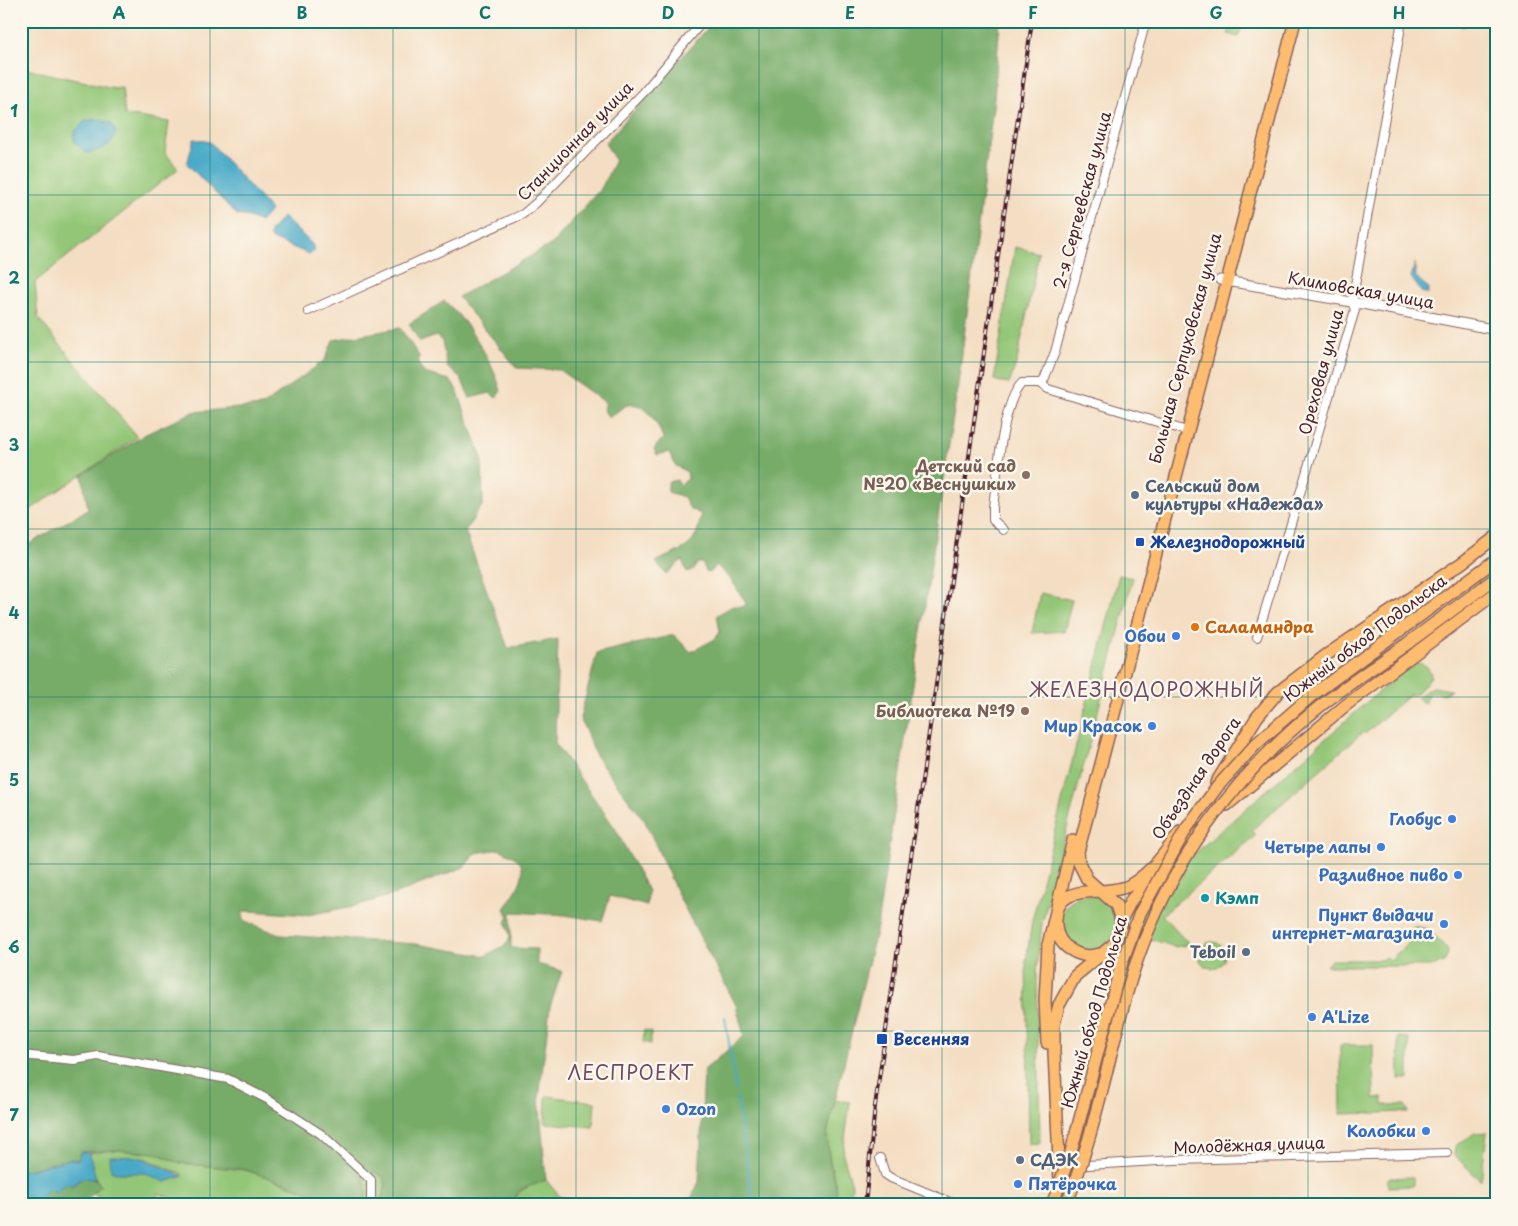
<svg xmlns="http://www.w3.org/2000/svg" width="1518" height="1226" font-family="'Playpen Sans',sans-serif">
	<rect width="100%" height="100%" fill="#fbf7ec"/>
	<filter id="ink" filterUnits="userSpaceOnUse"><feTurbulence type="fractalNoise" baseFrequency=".02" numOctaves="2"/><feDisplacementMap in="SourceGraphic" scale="10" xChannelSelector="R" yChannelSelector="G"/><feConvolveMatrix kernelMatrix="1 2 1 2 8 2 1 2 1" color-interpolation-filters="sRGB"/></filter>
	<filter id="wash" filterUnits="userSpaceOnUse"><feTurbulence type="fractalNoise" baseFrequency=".0096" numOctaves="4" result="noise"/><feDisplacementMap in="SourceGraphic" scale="20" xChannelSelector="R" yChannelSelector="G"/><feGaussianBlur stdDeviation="1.12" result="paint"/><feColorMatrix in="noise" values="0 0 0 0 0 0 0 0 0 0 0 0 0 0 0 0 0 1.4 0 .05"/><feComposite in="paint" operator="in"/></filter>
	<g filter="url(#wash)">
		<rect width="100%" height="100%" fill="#f4dec3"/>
		<path fill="#93c676" stroke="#6e7250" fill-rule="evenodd" d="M1232,21h12l-6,16 -10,-3z
			M21,68l93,20 8,-1 3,28 44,7 -4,30 13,17 -143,113 3,36 99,119 -116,79z
			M1015,247l24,6 -22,108 -8,23 -15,-4z
			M1119,575l14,3 -91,345 -5,49 3,171 -11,1 -3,-182 6,-41z
			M1040,593l32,7 -8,31 -32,2z
			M1417,663c9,1 12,4 14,13l-6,9 -13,11 -2,-2 -45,40 -2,-2 -111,98 4,5 -94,80 21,23 8,6 -16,3 -33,-11 -4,-6 4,-30 266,-234z
			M1432,687l19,3 -9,5 -5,-3 -9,2 -4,10 -7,-7z
			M1060 923a28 28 0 1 1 56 0a28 28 0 1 1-56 0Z
			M1413,926l15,3 19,20 1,4 -3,8 -10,5h-109l5,-6h50l5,-3 4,3 23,-21 -3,-4z
			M1199 955a13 13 0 1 1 26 0a13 13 0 1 1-26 0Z
			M644,1030l7,2v12l-8,-2z
			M1398,1037l11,1v41h-10z
			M1340,1045h33l1,53h9v7h22l4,7 -68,2z
			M546,1096l49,6 -2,25 -48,-4z
			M834,1100l16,2 -7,52 9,31 -2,20h-16c6,-25 -8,-45 -7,-70 0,-12 5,-24 7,-35z
			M1487,1132l-6,49 -27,-26 1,-9 20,-13z
			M114,1150l42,3 23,10 67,7 56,19 35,16h-150l-29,-12 1,12h-56l-4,-9 -6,-2 7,-8 -4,-7 -7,-26zM144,1158l38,16 1,2 -20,5c-4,-2 -7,-5 -11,-7 -13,-5 -30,3 -41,-4z
			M375,1172l8,5 3,9 -7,19h-20l3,-2 1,-28z
			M1413,1177v9l-25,1v-9z
			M546,1180l14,17 -7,8h-45l6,-3c6,-15 17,-17 32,-22z"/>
		<path fill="#76ab67" stroke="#606549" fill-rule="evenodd" d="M714,21h286l-6,78 -35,278 -82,550 -50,207 3,29 7,27 -3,15h-146l11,-23 5,-112 40,-34 -8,-31 -57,-108 -34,-76 -48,-63 -17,-40 17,-65 77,-18 17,17 24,-13 5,-7 -3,-17 16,-9 11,1 2,-4 -16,-25 -14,-13 -5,7 -5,-1 -4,-8h-5l-3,6 -7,3 -5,-12 -16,14 -10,-12c30,-16 40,-12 45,-48l-11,-5 -6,-12 -16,-5v-10l9,-2 3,5 8,-6 -1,-7 -11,-6 -7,-14 -12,3 -3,-6 9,-11c-5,-14 -18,-40 -38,-32 -5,3 -11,8 -16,12l-6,-9 3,-6 -47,-33 -42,-2 -59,-71 94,-53 50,-57 13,-27 -10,-17z
			M444,301c23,18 49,61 57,90l-5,7 -6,-5 -20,5 -10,-21 -13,-10 -5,-26 -6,-5 -16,6 -11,-18z
			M400,328l19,28 -1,8 6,9 26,7 7,10 25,68 1,46 -18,27 43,117 50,-9 -3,104 60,85 33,63 -1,15 -37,-10 -8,25 -37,-6 -54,-3v36l26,1v15l25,7 -12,36 -11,91 7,82 -23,9 -5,3 -4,10 -6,3h-129l7,-19 -3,-9 -9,-5 -11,3 4,19 -5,9 -25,2 -35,-16 -56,-19 -67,-7 -23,-10 -42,-3 -33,2 -3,8 -8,-1 -49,13v-623l67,-40 -6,-34 62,-40 49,-23 69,-6 63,-46 8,-20zM499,849c6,3 13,6 18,10 15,14 -5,37 -13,50l5,7 -3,7 4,13 -3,8 -22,12 -69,-12 -136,-9 -37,-15v-8l5,-1 60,4 46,-9 42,-12 68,-27 12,-14z
			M83,1178l13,1 5,7 -20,19h-55l7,-6 8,-2 8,-8h10l2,-4 12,-1z
			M560,1197l30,8h-37z"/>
		<path fill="#48aac8" stroke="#49647a" d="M97,119l14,4 5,9c-5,15 -14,18 -30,21l-12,-12v-9l11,-11z
			M194,139l16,3 61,68 -11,12 -11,-5 -12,-2 -50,-51z
			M283,217l29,27 3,7 -6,3 -39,-16v-7z
			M1415,263l1,14 13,12 -1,5 -7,-2 -10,-15z
			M81,1152l8,1 7,26 -13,-1 -10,7 -8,-1 -9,8 -7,-3 -8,8 -20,8v-33l49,-13 8,1z
			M110,1156l29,1 44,19 -18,6 -20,-9h-29l-5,-3z"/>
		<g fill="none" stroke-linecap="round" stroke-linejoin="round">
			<path stroke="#48aac8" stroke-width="2" d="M725,1017l11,73
				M737,1097l16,108"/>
		</g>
	</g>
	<g filter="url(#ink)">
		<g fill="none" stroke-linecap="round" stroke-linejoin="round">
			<g stroke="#866260" stroke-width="10">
				<path id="minor" d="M1463,23l1,-2
					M308,311l215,-97 13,-11 107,-110 60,-72
					M1042,385l13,-33 91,-331
					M1004,530l-11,-10v-13c4,-29 9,-105 29,-124h17l9,6 139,42
					M1257,637l98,-327 -3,-8 50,-281
					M21,1055l53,5 24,-4 130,23 39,20 54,35 50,46v25
					M880,1158l5,16 6,4 66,27
					M1053,1167l122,-7 272,-7"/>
			</g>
			<g stroke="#866260" stroke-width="11">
				<path id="tertiary" d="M1220,280l132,22 145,28"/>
			</g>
			<g stroke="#866260" stroke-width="14">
				<path id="primary" d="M1408,643l89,-66
					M1216,783l41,-66 21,-25 47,-36 138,-94 34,-26
					M1227,805l119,-100 151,-113
					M1172,857l31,-28
					M1121,920l11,-21 23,-26
					M1100,954c-10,3 -20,2 -29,-4 -9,-5 -15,-15 -15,-25 -3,-48 50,-26 74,-40 22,-13 36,-33 50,-53
					M1047,1043l-2,-43 3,-55 25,-105
					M1061,1205l-7,-153v-28l5,-19 16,-29 40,-33 6,-15v-8l-5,-15 -29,-26 -8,-16 -1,-11 217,-831"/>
			</g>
			<use href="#minor" stroke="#fff" stroke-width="8"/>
			<use href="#tertiary" stroke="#fff" stroke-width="9"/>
			<use href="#primary" stroke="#febc70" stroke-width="11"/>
			<g stroke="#4a1f2b" stroke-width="4">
				<path id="rail" d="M865,1205l10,-99 157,-1085"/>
			</g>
			<use href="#rail" stroke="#fbf7ec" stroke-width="2" stroke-dasharray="5.5" stroke-linecap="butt"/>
			<g stroke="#866260" stroke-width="14" stroke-linecap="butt">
				<path id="primary-bridge" d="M1052,1205l19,-53 51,-190 18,-49 46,-84 32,-43 38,-42 55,-48 186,-137
					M1066,1205c7,-18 14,-36 19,-54 19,-60 30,-123 49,-182 35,-105 100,-193 185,-262 29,-23 60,-43 89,-64"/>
			</g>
			<use href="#primary-bridge" stroke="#febc70" stroke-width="11"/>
		</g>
	</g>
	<path fill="none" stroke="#0f766e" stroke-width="1" stroke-opacity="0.55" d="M210,21v1184M393,21v1184M576,21v1184M759,21v1184M942,21v1184M1125,21v1184M1308,21v1184M21,195h1476M21,362h1476M21,529h1476M21,697h1476M21,864h1476M21,1031h1476"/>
	<g fill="#8d6e63" stroke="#fbf7ec" stroke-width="2">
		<circle cx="1026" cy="475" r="5"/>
		<circle cx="1025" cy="711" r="5"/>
	</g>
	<g fill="#5c6f8a" stroke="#fbf7ec" stroke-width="2">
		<circle cx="1135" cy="495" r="5"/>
		<circle cx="1246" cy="952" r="5"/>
		<circle cx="1020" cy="1160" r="5"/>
	</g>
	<g fill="#1a4fb4" stroke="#fbf7ec" stroke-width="2">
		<rect x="1135" y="537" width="10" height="10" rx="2.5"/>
		<rect x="876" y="1033" width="12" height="12" rx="2.5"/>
	</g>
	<circle fill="#e8710a" stroke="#fbf7ec" stroke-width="2" cx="1195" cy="627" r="5"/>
	<g fill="#3f7fe0" stroke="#fbf7ec" stroke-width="2">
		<circle cx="1176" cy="636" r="5"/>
		<circle cx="1152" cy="726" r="5"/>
		<circle cx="1452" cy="819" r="5"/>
		<circle cx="1381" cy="847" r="5"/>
		<circle cx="1458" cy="875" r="5"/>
		<circle cx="1444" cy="924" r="5"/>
		<circle cx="1312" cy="1017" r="5"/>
		<circle cx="666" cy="1109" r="5"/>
		<circle cx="1426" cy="1131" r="5"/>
		<circle cx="1018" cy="1184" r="5"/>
	</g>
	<circle fill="#0f9aa8" stroke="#fbf7ec" stroke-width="2" cx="1205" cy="898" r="5"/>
	<g text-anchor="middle" stroke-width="5" stroke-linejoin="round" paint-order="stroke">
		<g font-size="16" fill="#4a1f2b" stroke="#fbf7ec">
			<text transform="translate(575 141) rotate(-46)" y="6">Станционная улица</text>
			<text transform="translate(1082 200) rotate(-75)" y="6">2-я Сергеевская улица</text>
			<text transform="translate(1361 290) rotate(10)" y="6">Климовская улица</text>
			<text transform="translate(1185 348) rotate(-75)" y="6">Большая Серпуховская улица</text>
			<text transform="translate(1321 372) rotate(-75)" y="6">Ореховая улица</text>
			<text transform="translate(1365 638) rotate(-37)" y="6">Южный обход Подольска</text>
			<text transform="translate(1196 778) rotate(-56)" y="6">Объездная дорога</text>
			<text transform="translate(1094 1012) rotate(-74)" y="6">Южный обход Подольска</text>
			<text transform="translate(1249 1145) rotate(-2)" y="6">Молодёжная улица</text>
		</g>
		<g font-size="16" font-weight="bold" fill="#785e54" stroke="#fbf7ec" text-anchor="end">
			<text x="1016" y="472">Детский сад<tspan x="1016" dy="18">№20 «Веснушки»</tspan></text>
			<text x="1015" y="717">Библиотека №19</text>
		</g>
		<g font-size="16" font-weight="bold" fill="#4e5e75" stroke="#fbf7ec" text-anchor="start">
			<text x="1145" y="492">Сельский дом<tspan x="1145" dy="18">культуры «Надежда»</tspan></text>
			<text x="1236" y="958" text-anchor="end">Teboil</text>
			<text x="1030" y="1166">СДЭК</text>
		</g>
		<g font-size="16" font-weight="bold" fill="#164399" stroke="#fbf7ec" text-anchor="start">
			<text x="1150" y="548">Железнодорожный</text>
			<text x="893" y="1045">Весенняя</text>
		</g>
		<g font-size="16" font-weight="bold" fill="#c56008" stroke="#fbf7ec" text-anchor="start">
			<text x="1205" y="633">Саламандра</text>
		</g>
		<g font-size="16" font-weight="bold" fill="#366cbe" stroke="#fbf7ec" text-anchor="end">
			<text x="1166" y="642">Обои</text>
			<text x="1142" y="732">Мир Красок</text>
			<text x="1442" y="825">Глобус</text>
			<text x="1371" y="853">Четыре лапы</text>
			<text x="1448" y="881">Разливное пиво</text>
			<text x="1434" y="921">Пункт выдачи<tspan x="1434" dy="18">интернет-магазина</tspan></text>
			<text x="1322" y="1023" text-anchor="start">A'Lize</text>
			<text x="676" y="1115" text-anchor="start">Ozon</text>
			<text x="1416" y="1137">Колобки</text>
			<text x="1028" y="1190" text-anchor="start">Пятёрочка</text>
		</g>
		<g font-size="16" font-weight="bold" fill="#0d838f" stroke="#fbf7ec" text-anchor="start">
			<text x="1215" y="904">Кэмп</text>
		</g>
		<g font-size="19" letter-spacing="1" fill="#704963" stroke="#fbf7ec">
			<text x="1147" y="697">ЖЕЛЕЗНОДОРОЖНЫЙ</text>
			<text x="631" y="1080">ЛЕСПРОЕКТ</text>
		</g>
	</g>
	<rect width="1518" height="1226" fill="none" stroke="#fbf7ec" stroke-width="55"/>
	<rect x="28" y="28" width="1462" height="1170" fill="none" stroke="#0f766e" stroke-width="2"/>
	<g font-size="16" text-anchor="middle" font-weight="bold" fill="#0f766e">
		<text x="119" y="19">A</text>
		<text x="302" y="19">B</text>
		<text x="485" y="19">C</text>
		<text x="668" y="19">D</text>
		<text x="850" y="19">E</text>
		<text x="1033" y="19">F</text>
		<text x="1216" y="19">G</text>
		<text x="1399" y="19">H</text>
		<text x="14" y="117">1</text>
		<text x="14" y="284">2</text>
		<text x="14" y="451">3</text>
		<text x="14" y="619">4</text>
		<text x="14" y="786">5</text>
		<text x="14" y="953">6</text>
		<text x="14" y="1121">7</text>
	</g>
</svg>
